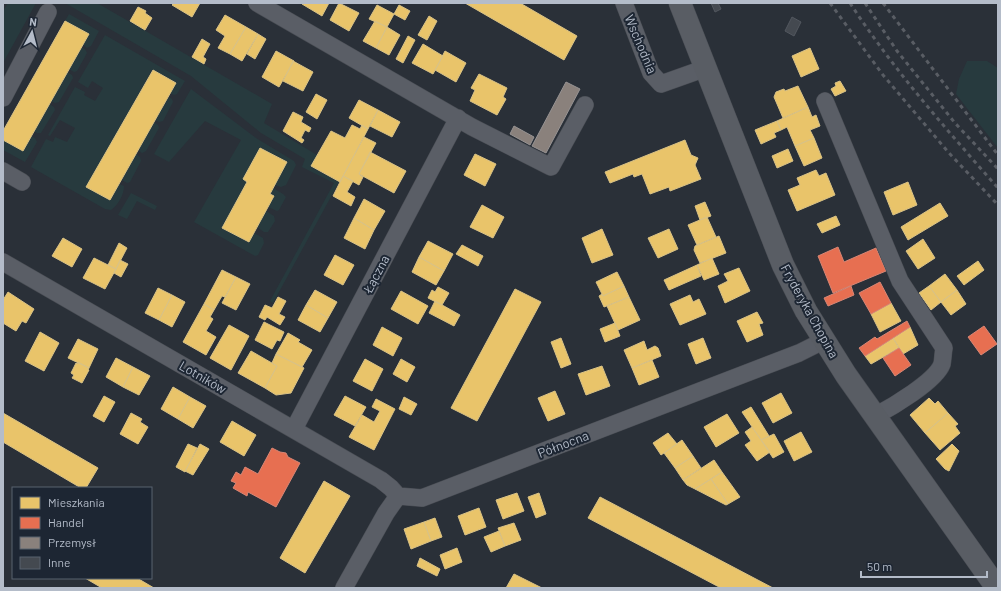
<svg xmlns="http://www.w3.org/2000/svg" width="1001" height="591" font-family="Barlow,sans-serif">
	<rect width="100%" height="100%" fill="#2a3038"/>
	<path fill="#273a3e" d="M8,3h28l-33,60v-52z
		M65,3h32l175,101 -8,19 53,32 -6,12 28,15 -66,121 -3,-2 64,-118 -32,-16 3,-8 -44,-26 -70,-57z
		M69,14l30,17 -8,15 -4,2 -4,-3 6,-11 -24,-13z
		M105,35l80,46 -8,13 -3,1 -4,-2 6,-10 -24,-13 -65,117 23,13 9,-16 5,2c0,9 -6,19 -13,24l-6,-1 -74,-42 15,-28 7,3 2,-5 12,5 8,-14 -15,-8 -10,16 -2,-1 27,-48 10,5 -1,3 11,6 8,-13 -11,-7 -4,7 -10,-6z
		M81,47l4,2 2,4 -10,18 -3,1 -5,-3z
		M967,61h20l11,7v80l-42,-54 3,-15z
		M67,72l5,3 1,3 -14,24 -4,1 -4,-2z
		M191,89l65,49 38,23 2,4 -10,20 -5,2 -6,-2 12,-23 -27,-14 -17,31 4,3 -24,46 25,14 6,-9 9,5 1,5 -6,12 -3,1 -61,-34 47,-82 -36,-19 -36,41 -15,-8z
		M169,97l3,2 1,3 -10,19 -4,1 -4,-2z
		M49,104l5,3 1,3 -14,23h-4l-3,-2z
		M154,122l4,3 1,3 -13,23 -4,2 -4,-3z
		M31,136l4,2 2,4 -12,20 -22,-12v-10l19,11z
		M136,154l4,3 1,4 -11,21 -3,1 -5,-3z
		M273,188l10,6 3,3 -7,13 -2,1 -9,-4 6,-11 -4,-2z
		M131,193l26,13 -2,4 -18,-9 -10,18 -9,-4z
		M266,211l8,5 1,5 -7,11h-4l-7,-5z"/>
	<path fill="#e9c46a" stroke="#d9c286" d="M174,3h26l-8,14 -20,-12z
		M303,3h26l-7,13 -20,-12z
		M339,3l20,10 -10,18 -19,-11z
		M465,3h55l57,33 -13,24z
		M377,5l17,9 -7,13 -18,-8z
		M399,5l11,6 -5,9 -11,-6z
		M138,7l8,4 -1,2 7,5 -7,12 -15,-9z
		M225,15l21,12 -16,27 -12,-6 7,-12 -9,-6z
		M429,16l8,5 -10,19 -9,-5z
		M65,21l24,13 -66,117 -20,-11v-9z
		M375,21l12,6 -11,21 -13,-7z
		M246,27l12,7 -16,27 -12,-7z
		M387,27l13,8 -11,20 -13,-7z
		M258,34l8,5 -11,20 -8,-5z
		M408,36l7,4 -12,23 -7,-4z
		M202,39l8,5 -7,13 3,2 -2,5 -12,-7z
		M423,44l20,12 -10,18 -21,-11z
		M810,48l9,21 -18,8 -9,-21z
		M276,51l18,10 -15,26 -17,-10z
		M445,51l21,12 -10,19 -21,-12z
		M293,61l20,11 -10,19 -20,-10z
		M153,70l23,13 -66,117 -24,-13z
		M479,74l28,14 -4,9 3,2 -9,16 -27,-14 5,-11 -4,-2z
		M840,81l6,10 -11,5 -4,-7 5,-3 -1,-3z
		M798,86l10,21 -25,11 -9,-21 2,-5 8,-3 1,2z
		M316,94l11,6 -10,19 -11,-7z
		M359,100l19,10 -10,19 -19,-11z
		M808,107l4,10 4,-2 4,11 -10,4 4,8 -19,8 -8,-19 -6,3 -4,-9z
		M378,110l22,12 -8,15 -22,-11z
		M293,112l10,5 -2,5 10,6 -2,4 -4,-2 -4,8 3,2 -2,3 -19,-12z
		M777,121l4,9 -7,3 2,4 -15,7 -6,-14z
		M352,125l8,4 2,-4 6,4 -28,53 -29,-16 20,-35 14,7z
		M364,137l12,6 -17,31 4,3 -4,8 -16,-9z
		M814,138l8,20 -18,8 -9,-20z
		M685,140l6,15 7,3 -3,7 6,14 -31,12 -1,-4 -19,7 -8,-20 -8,3 -1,-3 -23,9 -5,-11z
		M260,148l27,14 -17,32 4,2 -25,46 -27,-14 25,-46 -4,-3z
		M788,149l5,12 -16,7 -5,-12z
		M370,152l36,19 -12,22 -35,-19z
		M475,154l21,10 -11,22 -21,-11z
		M816,170l3,6 7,-3 9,22 -38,16 -9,-21 12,-5 -3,-7z
		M343,176l10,5 -6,11 8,5 -4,9 -18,-10z
		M908,182l9,23 -24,10 -9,-23z
		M364,199l21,12 -11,19 -20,-12z
		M705,202l6,14 -11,4 -5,-14z
		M940,203l8,13 -40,24 -7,-13z
		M482,205l22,12 -11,21 -23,-11z
		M836,216l4,9 -18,8 -5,-9z
		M707,217l9,20 -19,8 -9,-20z
		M354,218l20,12 -9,19 -21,-11z
		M602,229l11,26 -21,8 -10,-25z
		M669,229l9,20 -20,9 -10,-20z
		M719,236l7,17 -26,10 -6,-13 1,-4z
		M63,238l19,11 -10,18 -20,-11z
		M923,239l12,19 -17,11 -12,-18z
		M428,241l25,13 -9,17 -25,-14z
		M119,243l8,5 -11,21 -8,-4z
		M462,245l21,11 -5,10 -22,-12z
		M335,255l19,10 -11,20 -19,-10z
		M419,257l25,14 -8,14 -24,-13z
		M94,258l22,11 -11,20 -22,-11z
		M712,258l7,16 -15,6 -7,-15z
		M120,260l8,4 -7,13 -7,-4z
		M978,261l6,9 -20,15 -7,-9z
		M697,265l4,11 -32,14 -5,-10z
		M739,268l11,23 -25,12 -7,-17 10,-5 -4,-7z
		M222,270l14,7 -11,20 -3,-1 -8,14 -10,-6z
		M617,272l7,14 -21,10 -7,-14z
		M945,274l12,16 -16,12 -12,-16z
		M236,277l14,7 -14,26 -14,-7z
		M624,286l5,11 -25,10 -5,-11 3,-2 1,2z
		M929,286l12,16 -10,8 -12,-17z
		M438,287l11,6 -7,12 -14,-7 4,-8 3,2z
		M158,288l14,7 -13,25 -14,-7z
		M515,289l26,13 -64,119 -26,-13z
		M315,290l22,12 -9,16 -22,-13z
		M957,290l9,14 -15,11 -10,-13z
		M401,291l27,15 -10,18 -27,-15z
		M8,292l26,17 -8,14 -4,-2 -6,10 -13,-8v-23z
		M172,295l13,7 -13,25 -13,-7z
		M690,295l3,7 6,-3 7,15 -26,11 -10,-21z
		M278,297l8,4 -7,13 6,3 -5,8 -13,-8 -2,3 -6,-3 6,-12 7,3z
		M629,297l11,23 -22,10 -11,-24z
		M435,301l25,14 -6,11 -25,-13z
		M891,303l10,18 -21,11 -9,-18z
		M204,304l10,6 -4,7 3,2 -7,12 10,6 -10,18 -23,-13z
		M306,305l22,13 -8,14 -22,-12z
		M757,312l6,11 -4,1 4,11 -16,7 -10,-21z
		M264,322l20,10 -4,9 -3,-1 -5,9 -17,-9z
		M615,323l5,13 -15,6 -5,-13z
		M229,325l20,11 -18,34 -21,-12z
		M382,327l20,11 -9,18 -20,-11z
		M910,327l8,18 -15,9 -10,-16z
		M40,332l19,11 -15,28 -19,-10z
		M288,333l12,7 -2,2 14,8 -10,17 -26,-13z
		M561,338l10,26 -10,4 -10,-26z
		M703,338l8,20 -15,6 -8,-20z
		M893,338l6,10 -28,16 -6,-8z
		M78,339l20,10 -9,19 -21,-10z
		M644,341l3,9 8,-4 3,2 3,8 -29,12 -8,-18z
		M251,351l26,15 -12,22 -27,-15z
		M276,354l28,14 -13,25 -15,2 -11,-7 12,-22 -5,-3z
		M116,358l17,9 -10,20 -17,-10z
		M365,359l18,10 -11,22 -19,-10z
		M401,359l14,8 -8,15 -14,-8z
		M652,360l7,17 -20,8 -7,-17z
		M78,362l11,6 -1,2h1l-7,13 -10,-5 2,-3 -3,-2 5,-10 1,1z
		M602,366l8,20 -24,9 -8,-21z
		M133,367l17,9 -11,19 -16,-8z
		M173,387l17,10 -12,22 -17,-10z
		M555,391l10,23 -17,7 -10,-23z
		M781,393l11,20 -19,10 -11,-20z
		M104,396l11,6 -11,20 -11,-6z
		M345,396l21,11 -11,19 -21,-11z
		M190,397l16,9 -13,22 -15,-9z
		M404,397l13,7 -6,11 -12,-6z
		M929,398l6,6 3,-3 10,12 -23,20 -15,-18z
		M376,399l19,10 -21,41 -25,-13 13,-22 12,7 6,-11 -8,-4z
		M751,407l18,29 -8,4 -19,-28z
		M3,413l95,55 -12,20h-5l-78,-46z
		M131,413l11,6 -2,3 8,5 -10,17 -18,-10z
		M948,413l10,11 -3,2 5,7 -20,17 -15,-17z
		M727,414l12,19 -23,14 -12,-20z
		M232,421l24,14 -12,21 -24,-14z
		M752,427l18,25 -13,9 -12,-16 6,-4 -6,-9z
		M801,432l11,20 -18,9 -10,-20z
		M668,433l9,11 -16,11 -8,-12z
		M774,434l10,18 -11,6 -12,-18z
		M682,440l11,16 -18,12 -11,-15z
		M188,444l9,4 -12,24 -9,-5z
		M200,444l9,5 -16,26 -8,-4z
		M952,444l7,7 -10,20 -4,-2 -9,-10z
		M693,456l8,12 -18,12 -8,-12z
		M714,460l8,12 -27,17 -8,-4 -4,-5z
		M722,472l18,25 -12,7 -17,-25z
		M711,479l17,25 -2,1 -31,-16z
		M324,481l26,15 -45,77 -25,-15z
		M517,493l7,18 -21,8 -7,-19z
		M539,493l7,21 -10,4 -8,-21z
		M600,497l173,91h-52l-133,-70z
		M479,508l7,19 -21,8 -7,-19z
		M435,518l7,19 -11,4 -7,-19z
		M424,522l7,19 -20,8 -7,-20z
		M514,523l7,17 -16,6 -7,-18z
		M499,531l6,15 -14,6 -7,-15z
		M457,548l5,14 -17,7 -5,-14z
		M420,558l20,11 -3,7 -20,-10z
		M514,574l28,14h-36z
		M85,578h52l17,10h-52z"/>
	<path fill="#e76f51" stroke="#d88675" d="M838,247l6,15 32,-14 10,23 -53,22 -15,-37z
		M880,282l11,21 -20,11 -12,-21z
		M851,286l3,9 -26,11 -4,-8z
		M907,321l3,6 -45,29 -6,-8 16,-11 2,2z
		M984,326l13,18 -16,11 -13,-18z
		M899,348l12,17 -16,11 -12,-18z
		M272,448l8,4 6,1 2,4 12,6 -24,44 -28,-15 -1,4 -14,-8 3,-5 -5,-2 5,-9 5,3 4,-8 13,7z"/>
	<path fill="#8a817c" stroke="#979393" d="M566,82l14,7 -34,64 -14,-7z
		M514,126l20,11 -4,8 -20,-11z"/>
	<path fill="#444950" stroke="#52575f" d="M711,3h7l3,6 -6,3z
		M792,17l9,5 -7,14 -9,-5z"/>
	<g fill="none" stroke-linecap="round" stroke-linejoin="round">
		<g stroke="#484c53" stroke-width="18">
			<path id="street" d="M257,3l215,124 79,40 34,-62
				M624,3l27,70 10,11 45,-16
				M3,98l45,-86
				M825,101l75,180 44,67c-1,5 -1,11 -2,16 -6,17 -50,43 -67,52
				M3,171l19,11
				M3,262l378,218 10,8 7,8
				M294,429l164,-311
				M398,496l24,2 377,-145 26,-13
				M344,588l42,-75 12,-17"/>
		</g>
		<g stroke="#484c53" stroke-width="23">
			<path id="secondary" d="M680,3l103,262 23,46 40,64 151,213"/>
		</g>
		<use href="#street" stroke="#5a5e66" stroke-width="17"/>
		<use href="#secondary" stroke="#595d64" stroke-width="22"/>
		<path stroke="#595d64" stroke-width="3" stroke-dasharray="4 4" stroke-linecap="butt" d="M830,3l53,72 66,78 49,52
			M850,3c43,66 96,126 148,185
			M865,3l32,48 58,72 43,46
			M883,3l115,152"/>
	</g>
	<g text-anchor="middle" stroke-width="4" stroke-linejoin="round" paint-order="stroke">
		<g font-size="13" fill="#b4bcc9" stroke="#1d2633">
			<text transform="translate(641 44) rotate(67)" y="5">Wschodnia</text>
			<text transform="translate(376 274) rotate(-62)" y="5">Łączna</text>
			<text transform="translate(810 311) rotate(61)" y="5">Fryderyka Chopina</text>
			<text transform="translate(203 377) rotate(30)" y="5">Lotników</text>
			<text transform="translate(563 444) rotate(-21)" y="5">Północna</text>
		</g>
	</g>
	<rect width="1001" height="591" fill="none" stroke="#b4bcc9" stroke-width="8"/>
	<rect x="12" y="487" width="140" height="92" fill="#1d2633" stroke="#59626f"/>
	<rect x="20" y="497" width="20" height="12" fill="#e9c46a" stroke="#59626f"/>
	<text x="48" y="507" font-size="12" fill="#b4bcc9">Mieszkania</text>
	<rect x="20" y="517" width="20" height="12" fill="#e76f51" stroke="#59626f"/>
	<text x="48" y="527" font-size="12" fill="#b4bcc9">Handel</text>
	<rect x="20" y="537" width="20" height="12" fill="#8a817c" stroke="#59626f"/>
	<text x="48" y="547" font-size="12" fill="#b4bcc9">Przemysł</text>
	<rect x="20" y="557" width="20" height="12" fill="#444950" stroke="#59626f"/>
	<text x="48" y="567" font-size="12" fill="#b4bcc9">Inne</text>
	<g transform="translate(32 32) rotate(7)" stroke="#1d2633" stroke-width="3" paint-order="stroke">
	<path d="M0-3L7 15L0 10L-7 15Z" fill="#b4bcc9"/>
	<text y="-6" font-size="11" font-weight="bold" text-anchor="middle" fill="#b4bcc9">N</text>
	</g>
	<path d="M861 571v6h126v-6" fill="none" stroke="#b4bcc9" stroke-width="2"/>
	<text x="867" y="571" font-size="12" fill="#b4bcc9" stroke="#1d2633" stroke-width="3" paint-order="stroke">50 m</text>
</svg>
